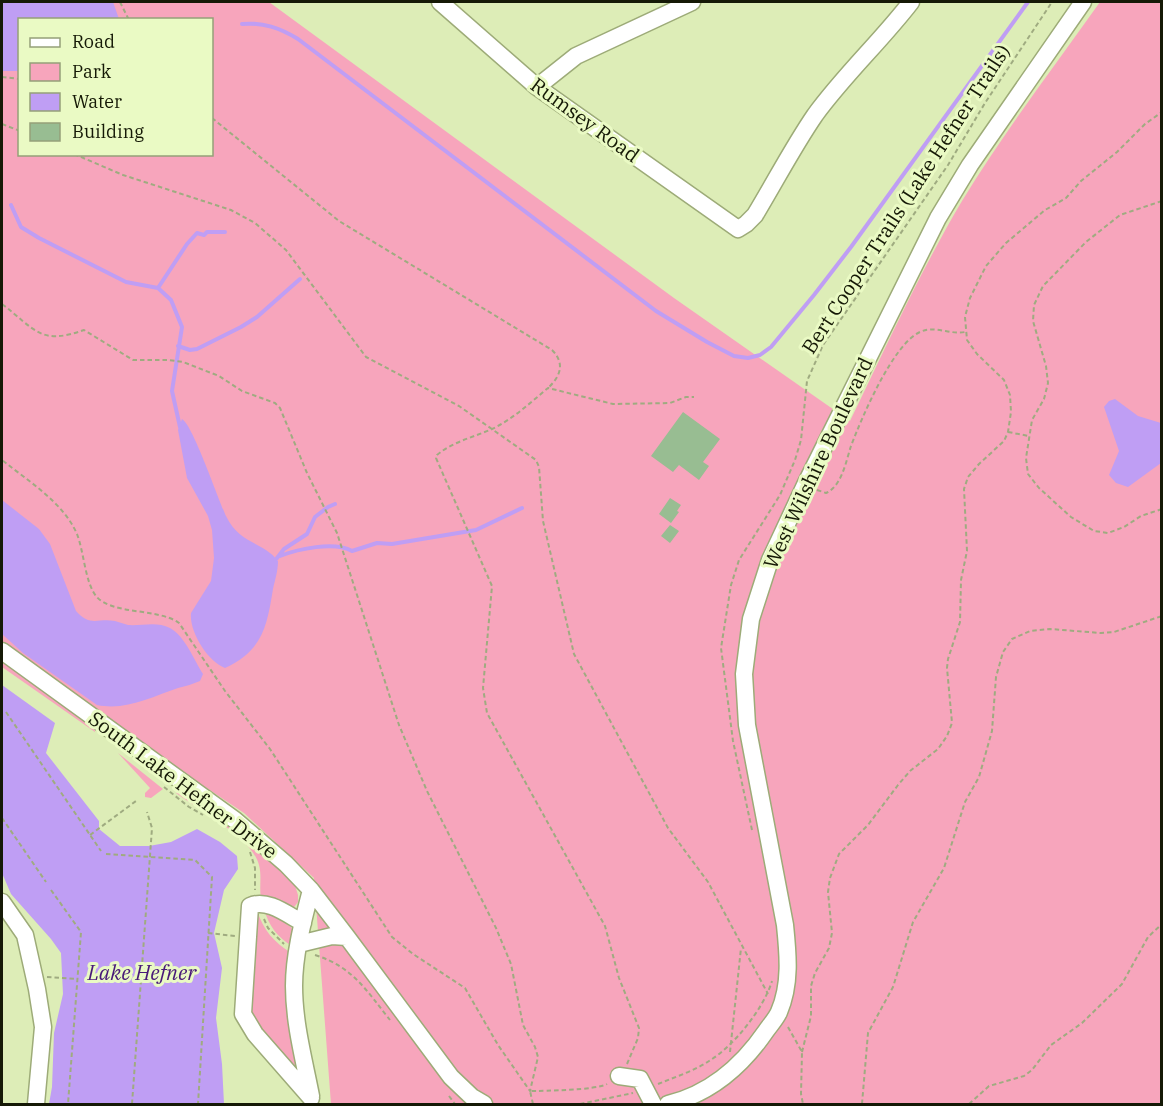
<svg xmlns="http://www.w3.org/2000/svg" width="1163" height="1106" font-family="'IBM Plex Serif',serif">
	<rect width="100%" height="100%" fill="#ddedb7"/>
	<path fill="#f7a5bc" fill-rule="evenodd" d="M2,2h267l405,296 176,123c36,-74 70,-149 112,-220 42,-69 92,-134 138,-199h61v1102h-830l-17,-226 -70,-65 -133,-89 -109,-79zM20,20h192v134h-192z
		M2,661l92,65 1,6 -93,-65z
		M118,753l45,36 -12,9 -6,-1v-4l5,-5z
		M182,790l76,57 36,35 4,13v7l-6,8 -31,-12c-2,-11 1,-22 -2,-33 -7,-28 -60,-55 -83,-72z
		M264,909l27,18 2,4 -1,15c-15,-9 -23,-20 -28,-37z
		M257,910c6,20 17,32 34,43l6,113 -2,3 -28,-30 -16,-26z"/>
	<path fill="#bf9ef4" d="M2,2h111l6,17 -99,1 -1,51h-17z
		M1115,399l23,17 23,7v40l-33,24 -12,-4 -7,-8 10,-24 -15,-44 5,-6z
		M182,419c11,6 36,80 44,97 14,29 37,25 52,45 0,10 -3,19 -5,28 -6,38 -11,62 -48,79 -17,-6 -36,-36 -34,-55l20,-32 3,-23 -2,-28 -4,-14 -21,-38 -9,-48z
		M2,500l37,29 11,15 26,67c14,16 21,7 39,10 4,1 9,3 13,4 14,1 29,-4 42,3 15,8 24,32 33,46l-3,7c-7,3 -14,5 -22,7 -27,9 -52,23 -81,17l-74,-52 -21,-19z
		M2,685l53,38 -9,30 53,68v8l21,17h29l22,-4 26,-13 23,13 17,14 1,13 -14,21 -10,43 8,35 -6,50 6,46 2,40h-175l3,-17 2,-54 9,-39 -2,-41 -10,-14 -40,-45 -9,-21z"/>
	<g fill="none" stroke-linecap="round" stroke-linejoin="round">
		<path stroke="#bf9ef4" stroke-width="4" d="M242,24c21,-2 38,4 56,15l358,272 51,31 27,14 14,2 12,-3 11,-8 43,-52 37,-48 177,-245
			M11,205l10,22 18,11 87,44 32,6 13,12 11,27 -10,64 8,36
			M158,288l29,-44 10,-11 7,2 3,-3h18
			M178,346l12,4 7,-1 44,-22 16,-10 43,-38
			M280,556c18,-7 54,-15 72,-5l25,-8 15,1 84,-14 46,-22
			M277,558l7,-9 23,-15 8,-17 13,-10 7,-3"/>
	</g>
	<path fill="#98bd92" d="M683,412l37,27 -17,23 6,4 -10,14 -20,-15 -6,7 -22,-16z
		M670,498l11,7 -4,6 2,1 -8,11 -12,-9z
		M670,525l9,6 -9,12 -9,-7z"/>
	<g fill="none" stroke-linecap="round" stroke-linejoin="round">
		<g stroke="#9dab78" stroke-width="19">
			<path id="minor" d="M440,2l97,85 201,142 8,-5 9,-9c20,-33 38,-68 60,-100 29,-40 66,-74 96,-113
				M537,87l39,-31 116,-54
				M2,651l233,169 51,44 25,26 36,47 104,140 21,20 12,7
				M311,890c-8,31 -17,64 -17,96 0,37 10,74 17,110
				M2,902l23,33 12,54 6,38 -7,77
				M303,923c-15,-8 -36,-25 -53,-17l-7,108 12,20 56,64
				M299,944l33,-8 15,1
				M619,1076l21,3 13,25
				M668,1104c41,-10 74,-38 98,-73 4,-6 10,-12 13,-19 12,-28 9,-58 6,-87l-38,-200 -3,-51 7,-55 19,-59 36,-77 132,-265 32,-53 113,-163"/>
		</g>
		<path stroke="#9fab80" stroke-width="2" stroke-dasharray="4.5 3" stroke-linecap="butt" d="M120,2l9,18
			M2,77l18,2
			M212,118l127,103 213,129c13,13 9,26 -4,38
			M2,124l18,7
			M74,154l49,21 108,35 24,13 31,27 80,107 93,49 77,54 3,7 4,54 31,133 94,174 40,54 60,112
			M1162,201l-42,14 -34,27 -43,44 -9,19 -1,16 13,45 2,17 -4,16 -12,21 -6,38 2,16 11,14 32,29 23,14 14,2 16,-6 17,-11 21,-7
			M2,304c33,25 38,42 82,26l49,30h36l14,2 36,14 23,15 33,12 5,5 27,65 30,60 62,192 28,66 69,137 15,36 12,61 12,22 3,10 -8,34 -32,-46 -33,-57 -52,-34 -21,-17 -122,-188 -45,-58 -46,-68c-20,-15 -68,-8 -83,-27 -11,-14 -12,-44 -19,-62 -14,-32 -49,-53 -75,-74
			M1008,432l21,4
			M817,490l9,3c16,-7 20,-32 25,-47 11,-29 42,-102 69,-114 15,-7 30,3 45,0
			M6,712l95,139
			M164,787l25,20 14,8
			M2,818l44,64
			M752,830l-19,-89 -12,-93 10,-63 8,-25 41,-65 15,-35 6,-20 6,-59 16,-36 125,-180 37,-62 67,-101
			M90,835l46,-34
			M250,852l5,16v22
			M106,854l89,6 17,17 -14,227
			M51,890l30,42 -13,172
			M264,919l4,9 16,16
			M208,933l27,3
			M315,955c38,12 51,35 75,65
			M47,977l30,2
			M788,1027l14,25 -1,42 2,10
			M730,1052l11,-104
			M802,1052l9,-36v-30l4,-13 14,-25 3,-15 -4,-41 2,-14 9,-24 29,-29 30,-40 12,-14 28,-22 9,-13 5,-13 -5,-55 1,-9 12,-37 1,-42 6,-29 -3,-62 4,-12 11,-13 25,-23 4,-9 3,-20 -1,-17 -6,-15 -27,-26 -10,-14 -2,-23 5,-19 16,-32 20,-23 39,-33 21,-12 15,-17 36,-29 28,-28 17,-12
			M627,1064l11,-26 1,-10 -20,-50 -14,-52 -118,-213 -4,-25 9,-102 -56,-128 1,-3c15,-13 37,-18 55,-26 21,-10 38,-26 56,-41l65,16 57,-1 16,-6h8
			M658,1084c17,-7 36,-13 51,-23 25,-15 55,-53 63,-80
			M449,1096l6,8
			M132,1104l20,-276 -5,-16
			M508,1104h8
			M533,1104l-3,-13c14,0 67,-1 77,-7
			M580,1104l53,-11
			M862,1104l6,-71 25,-46 20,-65 31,-54 21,-66 14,-25 13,-46 4,-54 7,-25 9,-13 18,-8 20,-2 51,4 13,-1 48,-16
			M969,1104l20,-18 35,-10 8,-6 19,-25 31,-22 40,-39 26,-47 14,-13"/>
		<use href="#minor" stroke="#fff" stroke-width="16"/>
	</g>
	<g text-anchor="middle" stroke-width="6" stroke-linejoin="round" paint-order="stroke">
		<g font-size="20" fill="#151906" stroke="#eafac4">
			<text transform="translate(585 120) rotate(36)" y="7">Rumsey Road</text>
			<text transform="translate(906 199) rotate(-57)" y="7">Bert Cooper Trails (Lake Hefner Trails)</text>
			<text transform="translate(818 463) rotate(-65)" y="7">West Wilshire Boulevard</text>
			<text transform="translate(183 785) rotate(37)" y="7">South Lake Hefner Drive</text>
		</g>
		<g font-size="21" font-style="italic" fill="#481978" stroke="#eafac4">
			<text x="142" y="980">Lake Hefner</text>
		</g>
	</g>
	<rect width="1163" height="1106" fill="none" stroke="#151906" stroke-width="6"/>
	<rect x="18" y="18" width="195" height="138" fill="#eafac4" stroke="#95a078" stroke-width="1.5"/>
	<rect x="30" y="38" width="30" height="9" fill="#ffffff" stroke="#95a078" stroke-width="1.5"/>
	<text x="72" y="48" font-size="18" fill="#151906">Road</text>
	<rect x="30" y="63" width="30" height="18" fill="#f7a5bc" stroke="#95a078" stroke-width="1.5"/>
	<text x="72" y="78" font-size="18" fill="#151906">Park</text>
	<rect x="30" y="93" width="30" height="18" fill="#bf9ef4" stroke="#95a078" stroke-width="1.5"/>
	<text x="72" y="108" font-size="18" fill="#151906">Water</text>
	<rect x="30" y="123" width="30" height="18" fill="#98bd92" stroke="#95a078" stroke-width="1.5"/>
	<text x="72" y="138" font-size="18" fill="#151906">Building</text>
</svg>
